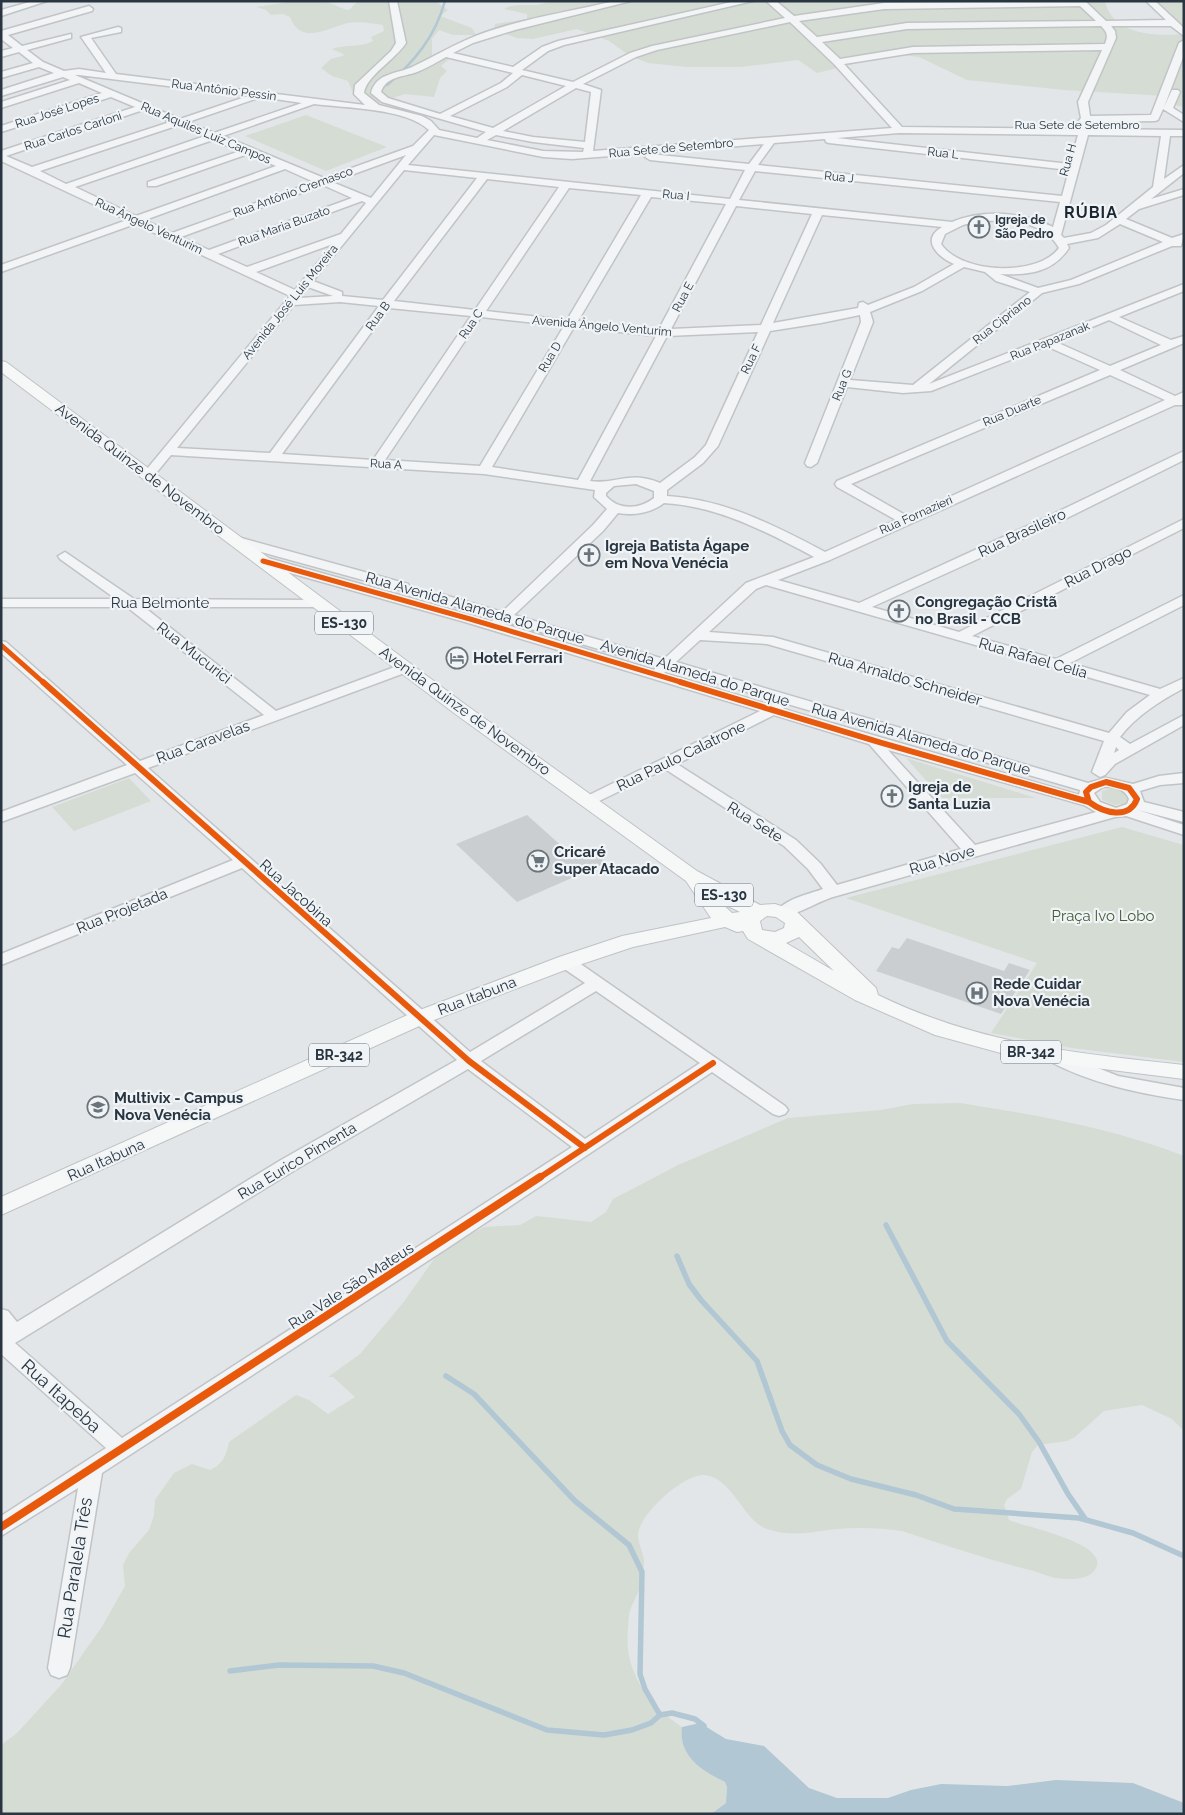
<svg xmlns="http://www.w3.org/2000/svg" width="1185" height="1815" font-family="Raleway,sans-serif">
	<rect width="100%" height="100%" fill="#e3e6e8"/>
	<path fill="#d5dcd3" d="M295,1c11,0 24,-1 34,2 8,2 12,6 20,7l9,-9h77l13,9 -8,6 32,12 4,7h-23l-14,-5 -7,9v16l9,-4h10l3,4 -13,11 6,5 -7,7 -6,19 -29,-3 -33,11 -18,-10 -6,-14 -16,-5 -11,-8 10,-9 14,-4 -13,-6c14,-5 28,-1 41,-8l-2,-4 13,-6 -1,-6c-11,-2 -24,-4 -35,-2 -21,5 -47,23 -58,-6l-7,-3 -12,1 -5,-5 -10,-3z
		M548,1h557c8,35 51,35 79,33v73l-19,-4v-7l-101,-6 -97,-10 -48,-23 -25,-3 -77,19 -19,-13 -57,7h-54l-39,-4 -18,-7 -21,-15 -32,-12 -44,10 -16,-1 -23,-8 1,-6 32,-5v-5l-23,-5c13,-9 32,1 44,-8z
		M1153,1h31v27z
		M306,115l81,32 -61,24 -81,-35z
		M906,758l130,40h-94z
		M129,778l22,23 -77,30 -22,-24z
		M1113,788l10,2 8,7 -3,6 -13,2 -13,-5v-9z
		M1122,827l62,18v217l-112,-14 -81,-15 46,-70 -191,-65z
		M960,1103c76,12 151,24 224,53v275l-12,-12 -30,-14 -38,6 -29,26 -8,4 -29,4 -6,7 -11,37 -14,10 -3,6 5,15c15,7 112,25 83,53 -9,8 -26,6 -37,5 -8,-2 -17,-6 -25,-8 -44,-11 -86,-25 -128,-39 -21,-3 -43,-4 -64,-2 -24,2 -47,9 -71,0 -24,-8 -36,-55 -65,-54 -20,1 -63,39 -64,60 0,8 5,17 6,25 0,7 -2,16 -3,23 -2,11 -10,21 -12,32 -1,10 -2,24 -1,34 4,34 27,60 54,78 -4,29 20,44 43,55l2,5 -1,16 -15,11h-710v-69l16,-12 44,-48 42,-60 22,-39 -2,-21 6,-12 20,-23 5,-15 1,-15 19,-27 18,-9 18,6c13,-6 16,-14 19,-28l67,-47 13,5 19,14 27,-17 -22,-20h-5l32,-23 43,-51 36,-51 45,-25 36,-2 16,-9 55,6 15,-10 7,-13 29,-15 36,-19 110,-47 93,-8 32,-6z"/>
	<path fill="#b1c7d3" d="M700,1723l26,16 38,7 45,42 28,10h51l23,-8 30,-6 66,2 49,-6 77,3 51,20v11h-473l15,-11 1,-16 -2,-5c-23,-11 -47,-26 -43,-55z"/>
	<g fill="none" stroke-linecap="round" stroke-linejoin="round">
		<path stroke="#b1c7d3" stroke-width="2.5" d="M387,85c28,-24 48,-48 58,-84"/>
		<path stroke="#b1c7d3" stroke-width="5.5" d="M886,1225l61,116 72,73 20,28 29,52 18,26
			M677,1256l12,28 12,16 56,61 25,70 8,14 27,20 34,14 65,16 38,14 125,9 54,15 51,23
			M446,1376l28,18 101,107 54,44 13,27 -2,102 5,15 15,26
			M230,1671l49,-6 94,1 31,7 143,57 57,5 28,-5 19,-7 9,-8 12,-2 23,6 9,7"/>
	</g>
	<path fill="#cbced0" d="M527,815l48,43 17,-7 14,12 -89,39 -61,-58z
		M907,938l97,33 5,-8 21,7 -29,44 -125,-43 16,-24 7,2z"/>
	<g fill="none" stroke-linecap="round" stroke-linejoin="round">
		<g stroke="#c1c4c6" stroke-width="3">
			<path id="minor" d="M33,1h14l-46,15v-6z
				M389,1h8l9,42c-11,17 -40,33 -42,50l15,12 43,11 9,5 8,9 38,8 9,-6 -104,-30 -11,-9c5,-21 28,-19 43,-27 17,-8 34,-18 52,-26 42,-19 102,-28 149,-39h16l-116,29 -42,13 -20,10 60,14 29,-20 16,-6 178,-40h17l-189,44 -16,6 -26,19 51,12 57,-29 22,-7 133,-28 -19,-17h10l18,15 90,-13 201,-2 21,20 60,-1 -20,-19h9l29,27v8l-13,-10h-60l4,5 1,7 -28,64 2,14 61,-1 28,-72 5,-3v15l-20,52 8,-17h6l2,2 -7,16 11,7v7l-21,-13 -5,11 -3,1 -66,1v7l95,1v6h-14l-6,43 20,-14v8l-33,26 33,-10v6l-45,14 -13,10 46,19 12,-4 -3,12h-9l-93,38 -37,9 -113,91 255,-100v7l-65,26 52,23 13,-4v7l-64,27 55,26 9,-4 -1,13h-8l-345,155 -52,20 81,23 190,-87 135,-65v9l-125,62 -187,85 87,25 225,-113v9l-212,108 84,23 128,-64v10l-114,58 90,26 24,-11v10c-24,13 -47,27 -64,49l10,7 54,-29v10l-69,39 -10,11 -5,2 -8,-5 12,-31 -337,-97 -67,-4 -24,22 412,121 18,-5 27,6 26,-8 25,-3v10l-24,2 -20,6 4,11 40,10v10l-46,-12 46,15v10l-58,-19 -11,1 -282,80c-14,4 -43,22 -55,19l-2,-4c9,-13 33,-18 47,-23l-15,-20 -24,-23 -119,-77 -72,35h-10l-3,-3 3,-3 177,-87 -295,-89 -207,-58 -2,-3 2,-3h10l224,63 3,-3 -59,-17 -2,-3 7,-4 61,18 91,-87 14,-16 -13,-12 1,-7 -111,-16 -313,-19 -19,23h-8l-2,-3 148,-179 -155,-72 -134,48v-7l126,-45 -126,-59v-10l134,-44 -24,-10 -110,35v-6l101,-33 -23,-10 -78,25v-6l69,-22 -7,-3 -62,19v-6l53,-17 -15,-6 -38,11v-6l32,-9 -14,-11 -18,5v-6l12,-3 -12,-9v-8l88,-25 4,3 -1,2 -84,24 14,11 49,-12v4l-44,12 16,12 21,9 15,-2 27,4 -25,-36 37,-10 3,1v4l-30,6 25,36 249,31 -11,-11 1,-9 36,-34 5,-8zM1080,6l16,15 -189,2 -90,14 -18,-16 85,-12zM790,22l44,42 58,64 -299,23 8,-61 -18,-6 53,-27 21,-7zM1101,26c7,7 7,10 4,18l-192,3 -73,12 -18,-17 85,-13zM1102,50l-24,52 3,16 -3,4 3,2 -1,5 -178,-2 -58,-63 69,-11zM446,57l67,16 -12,10 -61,31 -52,-16 -7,-6c5,-16 23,-15 36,-20 10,-4 20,-10 29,-15zM75,75h4l169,21 -68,23zM522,75l44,11 -73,42 -43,-12 57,-29zM576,88l15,4 -6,50 -52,-5 -30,-6zM261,97l41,6 -88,30 -26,-11zM314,104c31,4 92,4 115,26l-16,16 -89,32 -101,-42zM143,110l27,12 -138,45 -26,-11zM179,125l26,11 -139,48 -26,-13zM899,133l179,2 -8,29 -233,-26zM434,135l109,22 29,2 192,-15 -15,20 -99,-10 -5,3 5,3 95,10 -15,29 -322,-34zM496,135l37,7 51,6 -1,4 -40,-1 -56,-11zM1088,135l73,1 -8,51 -47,38 -15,8 -27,5 -3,-3zM825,139l1,3 3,1 240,27 -7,26 -304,-31 16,-22zM213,140l27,11 -92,31v4h8l92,-32 28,12 -140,50 -61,-29zM406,155l-35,43 -39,-16zM285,169l29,13 -142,51 -27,-13zM404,170l73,8 -94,122 -41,-4v-4l-29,-11zM755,171l305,31 -7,25c-30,-15 -70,-18 -101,-5l-213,-22zM487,179l72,8 -84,123 -81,-9zM323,185l29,13 -143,52 -28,-13zM569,188l72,7 -74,125 -81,-9zM651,197l75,7 -67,125 -81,-8zM362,201l4,2 -25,31 -94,33 -29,-13zM736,206l76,8 -51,111 -90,4zM822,215l120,12c-22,13 -4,30 12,37l-40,23 -46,18 -5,-3 -4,1 -1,5 -85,15zM978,221c29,-1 65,-2 81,27 -21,29 -98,26 -118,-4l4,-10 18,-9zM1120,224l43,18 -92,38 -33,8 -38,-14c29,1 52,-1 69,-26l-2,-4 31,-6zM333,244l-38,46 -39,-18zM964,267l21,5 11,9 34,11 -117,93 -63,-5 23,-58 -3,-10 52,-21zM308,287l25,9 -34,2zM340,302l39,4 -109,147 -93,-5 117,-143zM389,308l82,8 -98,144 -91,-6zM860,315l1,7 -56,141 2,3 4,1 6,-4 30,-76 56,6 28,-2 115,-45 54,24 -263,111 -2,3 2,3 59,33 -71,32c-49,-26 -101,-53 -158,-56v-6l36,-27 15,-17 52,-115 51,-8zM481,317l83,9 -84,140 -95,-6zM1109,320l52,25 -51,21 -54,-24zM574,327l82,9 -78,144 -86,-13zM758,332l-52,113 -11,12 -35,26c-31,-13 -44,2 -70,-2l77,-145zM1110,375l55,25 -258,116 -56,-32zM636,484l18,7v7c-14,11 -35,13 -48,-2v-3l8,-7zM664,503c54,3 103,29 150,54l-68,26 -82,76 -150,-44 89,-84 15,-18c16,3 33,0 46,-10zM766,585l384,110 -23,17 -18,21 -336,-96 -64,-5 47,-43zM507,622l149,44 -2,4 -150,-46zM669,669l411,121 -1,5 -296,-86 2,-3 -2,-3 -5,-1 -8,3 -106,-32zM774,715l95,29 92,105 -124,36 -17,-22 -24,-23 -119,-76zM1116,747l3,3 -5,3zM888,750l196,55 12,7 -121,33zM1103,787c11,-1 21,1 26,12l-2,5 -11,4 -16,-6 -6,-9z
				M234,536l174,48 2,3 -7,4 -174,-48 -2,-3z
				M65,552l69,47 189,1 2,3 -7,4h-174l132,104 124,-46h10l2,3 -2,3 -262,97 322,284 115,-69 -25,-17 -2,-4 2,-4h12l213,148 3,4 -3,4 -6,2 -6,-2 -61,-42 -266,177 -344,224 -32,195 -3,7 -8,3 -8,-3 -3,-7 30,-180 -77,48v-20l105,-68 -105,-94v-45l7,2 9,11 264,-162 176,-100 -215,-192 -241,97v-11l232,-94 -98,-87 -134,49v-10l126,-47 -126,-112v-12l5,1 134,119 124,-46 -137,-108h-126v-8h115l-56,-40 -2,-3zM596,991l104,72 -115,76 -104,-78zM468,1069l104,78 -450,291 -107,-95 280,-173z
				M1053,1050l65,26 66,12v12c-48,-7 -94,-17 -137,-40l-3,-4 3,-4z"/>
		</g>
		<g stroke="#bfc3c5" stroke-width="2">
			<path id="major" d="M1,361l5,1 460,343 231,166 63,34 15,-1 21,7 80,77 2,7c101,49 196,58 306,70v14l-161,-20 -88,-24 -80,-35 -107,-61 -5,-8 -6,1 -12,-5 -92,20 -60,20 -147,56 -425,192v-18l411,-184 147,-56 63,-21 89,-18 -25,-37 -232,-168 -453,-341zM720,902l20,10 -8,1zM767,916l9,1 9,6 -1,5 -9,4 -13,-2 -2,-9zM799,937l35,34 -48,-28z"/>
		</g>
		<use href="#minor" fill="#f2f4f5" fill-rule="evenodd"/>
		<use href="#major" fill="#f6f7f7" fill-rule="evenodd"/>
		<g stroke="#f0f4f7" stroke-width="8">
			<path id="cycleway-far2" d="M263,561l207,58 214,64
				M1,645l43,38"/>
		</g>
		<g stroke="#f0f4f7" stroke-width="9">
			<path id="cycleway-far1" d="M43,682l426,379 116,87
				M680,682l202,61 207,59
				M1106,782l23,6 8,11c-8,21 -33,14 -48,3l-3,-10 5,-5z
				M539,1178l174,-115"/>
		</g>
		<g stroke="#f0f4f7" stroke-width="11">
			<path id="cycleway" d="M1,1527l539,-350"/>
		</g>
		<use href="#cycleway-far2" stroke="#e8590c" stroke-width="5"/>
		<use href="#cycleway-far1" stroke="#e8590c" stroke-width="6"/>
		<use href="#cycleway" stroke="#e8590c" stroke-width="8"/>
	</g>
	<defs>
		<g id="church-ring" transform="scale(1.125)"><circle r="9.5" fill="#f0f4f7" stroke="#6a747b" stroke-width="1.5"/><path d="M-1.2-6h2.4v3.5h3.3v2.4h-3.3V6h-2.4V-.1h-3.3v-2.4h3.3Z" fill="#6a747b"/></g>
		<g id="hotel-ring" transform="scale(1.125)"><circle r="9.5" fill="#f0f4f7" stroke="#6a747b" stroke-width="1.5"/><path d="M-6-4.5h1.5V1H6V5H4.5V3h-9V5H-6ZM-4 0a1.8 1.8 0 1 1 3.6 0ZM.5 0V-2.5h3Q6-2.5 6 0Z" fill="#6a747b"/></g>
		<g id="supermarket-ring" transform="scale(1.125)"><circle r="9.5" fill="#f0f4f7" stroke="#6a747b" stroke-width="1.5"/><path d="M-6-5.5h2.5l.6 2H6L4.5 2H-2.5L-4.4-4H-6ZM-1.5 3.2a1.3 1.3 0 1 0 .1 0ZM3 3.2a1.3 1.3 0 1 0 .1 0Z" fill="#6a747b"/></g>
		<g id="hospital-ring" transform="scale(1.125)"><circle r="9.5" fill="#f0f4f7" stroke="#6a747b" stroke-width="1.5"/><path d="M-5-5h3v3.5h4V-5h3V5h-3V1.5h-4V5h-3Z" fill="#6a747b"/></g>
		<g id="university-ring" transform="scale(1.125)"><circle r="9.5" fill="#f0f4f7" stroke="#6a747b" stroke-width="1.5"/><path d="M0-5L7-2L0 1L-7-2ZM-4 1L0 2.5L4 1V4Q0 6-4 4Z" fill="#6a747b"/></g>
	</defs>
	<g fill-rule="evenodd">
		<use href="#church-ring" x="979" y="227"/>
		<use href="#church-ring" x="589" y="555"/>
		<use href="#church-ring" x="899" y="611"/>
		<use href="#hotel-ring" x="457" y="658"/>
		<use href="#church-ring" x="892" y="796"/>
		<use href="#supermarket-ring" x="538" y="861"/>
		<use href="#hospital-ring" x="977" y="993"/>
		<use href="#university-ring" x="98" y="1107"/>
	</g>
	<g text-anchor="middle" stroke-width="4.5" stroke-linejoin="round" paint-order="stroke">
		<g font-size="12" fill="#293641" stroke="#f0f4f7">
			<text transform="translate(224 90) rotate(7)" y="4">Rua Antônio Pessin</text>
			<text transform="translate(57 111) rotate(-18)" y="4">Rua José Lopes</text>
			<text x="1077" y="129">Rua Sete de Setembro</text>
			<text transform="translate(73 131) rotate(-18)" y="4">Rua Carlos Carloni</text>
			<text transform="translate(206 133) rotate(23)" y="4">Rua Aquiles Luiz Campos</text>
			<text transform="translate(671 148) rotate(-5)" y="4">Rua Sete de Setembro</text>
			<text transform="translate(943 153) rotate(6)" y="4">Rua L</text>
			<text transform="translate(1068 160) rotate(-74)" y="4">Rua H</text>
			<text transform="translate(839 177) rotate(6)" y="4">Rua J</text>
			<text transform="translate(293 192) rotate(-20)" y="4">Rua Antônio Cremasco</text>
			<text transform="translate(676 195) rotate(5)" y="4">Rua I</text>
			<text transform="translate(149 226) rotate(25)" y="4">Rua Ângelo Venturim</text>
			<text transform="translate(284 226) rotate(-20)" y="4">Rua Maria Buzato</text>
			<text transform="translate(683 297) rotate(-62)" y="4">Rua E</text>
			<text transform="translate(290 302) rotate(-51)" y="4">Avenida José Luis Moreira</text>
			<text transform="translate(378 316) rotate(-54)" y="4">Rua B</text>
			<text transform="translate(1002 320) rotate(-38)" y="4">Rua Cipriano</text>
			<text transform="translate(471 324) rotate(-56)" y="4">Rua C</text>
			<text transform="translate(602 326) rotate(5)" y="4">Avenida Ângelo Venturim</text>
			<text transform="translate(1050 341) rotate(-22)" y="4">Rua Papazanak</text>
			<text transform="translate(550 357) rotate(-59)" y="4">Rua D</text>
			<text transform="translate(751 359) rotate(-64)" y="4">Rua F</text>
			<text transform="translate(842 385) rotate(-68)" y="4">Rua G</text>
			<text transform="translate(1012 411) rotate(-23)" y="4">Rua Duarte</text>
			<text transform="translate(386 464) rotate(3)" y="4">Rua A</text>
			<text transform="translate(916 515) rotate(-24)" y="4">Rua Fornazieri</text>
		</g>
		<g font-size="12" font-weight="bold" fill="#293641" stroke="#f0f4f7" text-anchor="start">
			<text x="995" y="224">Igreja de<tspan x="995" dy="14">São Pedro</tspan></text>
		</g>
		<g fill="#f0f4f7" stroke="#656f78" stroke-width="1">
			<rect x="315" y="611.5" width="58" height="23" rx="4"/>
			<rect x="695" y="883.5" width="58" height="23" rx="4"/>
			<rect x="1001" y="1040.5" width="60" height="23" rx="4"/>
			<rect x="309" y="1043.5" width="60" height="23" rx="4"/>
		</g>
		<g font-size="14" font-weight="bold" fill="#293641">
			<text x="344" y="628">ES-130</text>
			<text x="724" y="900">ES-130</text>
			<text x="1031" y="1057">BR-342</text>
			<text x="339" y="1060">BR-342</text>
		</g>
		<g font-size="15" fill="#293641" stroke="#f0f4f7">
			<text transform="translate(140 469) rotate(37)" y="5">Avenida Quinze de Novembro</text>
			<text transform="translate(1022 533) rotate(-25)" y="5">Rua Brasileiro</text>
			<text transform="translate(1098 567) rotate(-27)" y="5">Rua Drago</text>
			<text x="160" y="608">Rua Belmonte</text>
			<text transform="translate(475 608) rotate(16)" y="5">Rua Avenida Alameda do Parque</text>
			<text transform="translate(194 653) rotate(38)" y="5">Rua Mucurici</text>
			<text transform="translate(1033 658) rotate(16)" y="5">Rua Rafael Celia</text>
			<text transform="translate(695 673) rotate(17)" y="5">Avenida Alameda do Parque</text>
			<text transform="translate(905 679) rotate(16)" y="5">Rua Arnaldo Schneider</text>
			<text transform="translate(465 711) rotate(36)" y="5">Avenida Quinze de Novembro</text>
			<text transform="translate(921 739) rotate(16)" y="5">Rua Avenida Alameda do Parque</text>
			<text transform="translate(203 742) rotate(-20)" y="5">Rua Caravelas</text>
			<text transform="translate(681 756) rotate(-26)" y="5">Rua Paulo Calatrone</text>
			<text transform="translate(755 822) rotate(32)" y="5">Rua Sete</text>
			<text transform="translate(942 860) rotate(-17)" y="5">Rua Nove</text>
			<text transform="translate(296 893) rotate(42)" y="5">Rua Jacobina</text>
			<text transform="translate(122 911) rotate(-22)" y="5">Rua Projetada</text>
			<text transform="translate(477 996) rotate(-21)" y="5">Rua Itabuna</text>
			<text transform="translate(106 1160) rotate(-24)" y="5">Rua Itabuna</text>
			<text transform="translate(297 1161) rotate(-31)" y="5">Rua Eurico Pimenta</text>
			<text transform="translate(351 1286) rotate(-33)" y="5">Rua Vale São Mateus</text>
		</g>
		<g font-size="15" font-weight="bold" fill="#293641" stroke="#f0f4f7" text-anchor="start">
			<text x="605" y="551">Igreja Batista Ágape<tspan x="605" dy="17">em Nova Venécia</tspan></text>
			<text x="915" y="607">Congregação Cristã<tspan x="915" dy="17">no Brasil - CCB</tspan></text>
			<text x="473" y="663">Hotel Ferrari</text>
			<text x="908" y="792">Igreja de<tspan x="908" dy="17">Santa Luzia</tspan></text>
			<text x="554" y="857">Cricaré<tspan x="554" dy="17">Super Atacado</tspan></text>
			<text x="993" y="989">Rede Cuidar<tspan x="993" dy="17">Nova Venécia</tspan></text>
			<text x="114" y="1103">Multivix - Campus<tspan x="114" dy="17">Nova Venécia</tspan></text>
		</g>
		<g font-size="15" fill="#445d36" stroke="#f0f4f7">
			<text x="1103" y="921">Praça Ivo Lobo</text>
		</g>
		<g font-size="16" font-weight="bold" letter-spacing="1" fill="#1b2732" stroke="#f0f4f7">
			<text x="1091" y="218">RÚBIA</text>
		</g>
		<g font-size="18" fill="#293641" stroke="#f0f4f7">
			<text transform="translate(61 1396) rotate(42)" y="6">Rua Itapeba</text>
			<text transform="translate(75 1568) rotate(-81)" y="6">Rua Paralela Três</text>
		</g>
	</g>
	<rect width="1185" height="1815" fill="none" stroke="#293641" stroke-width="5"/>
</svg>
